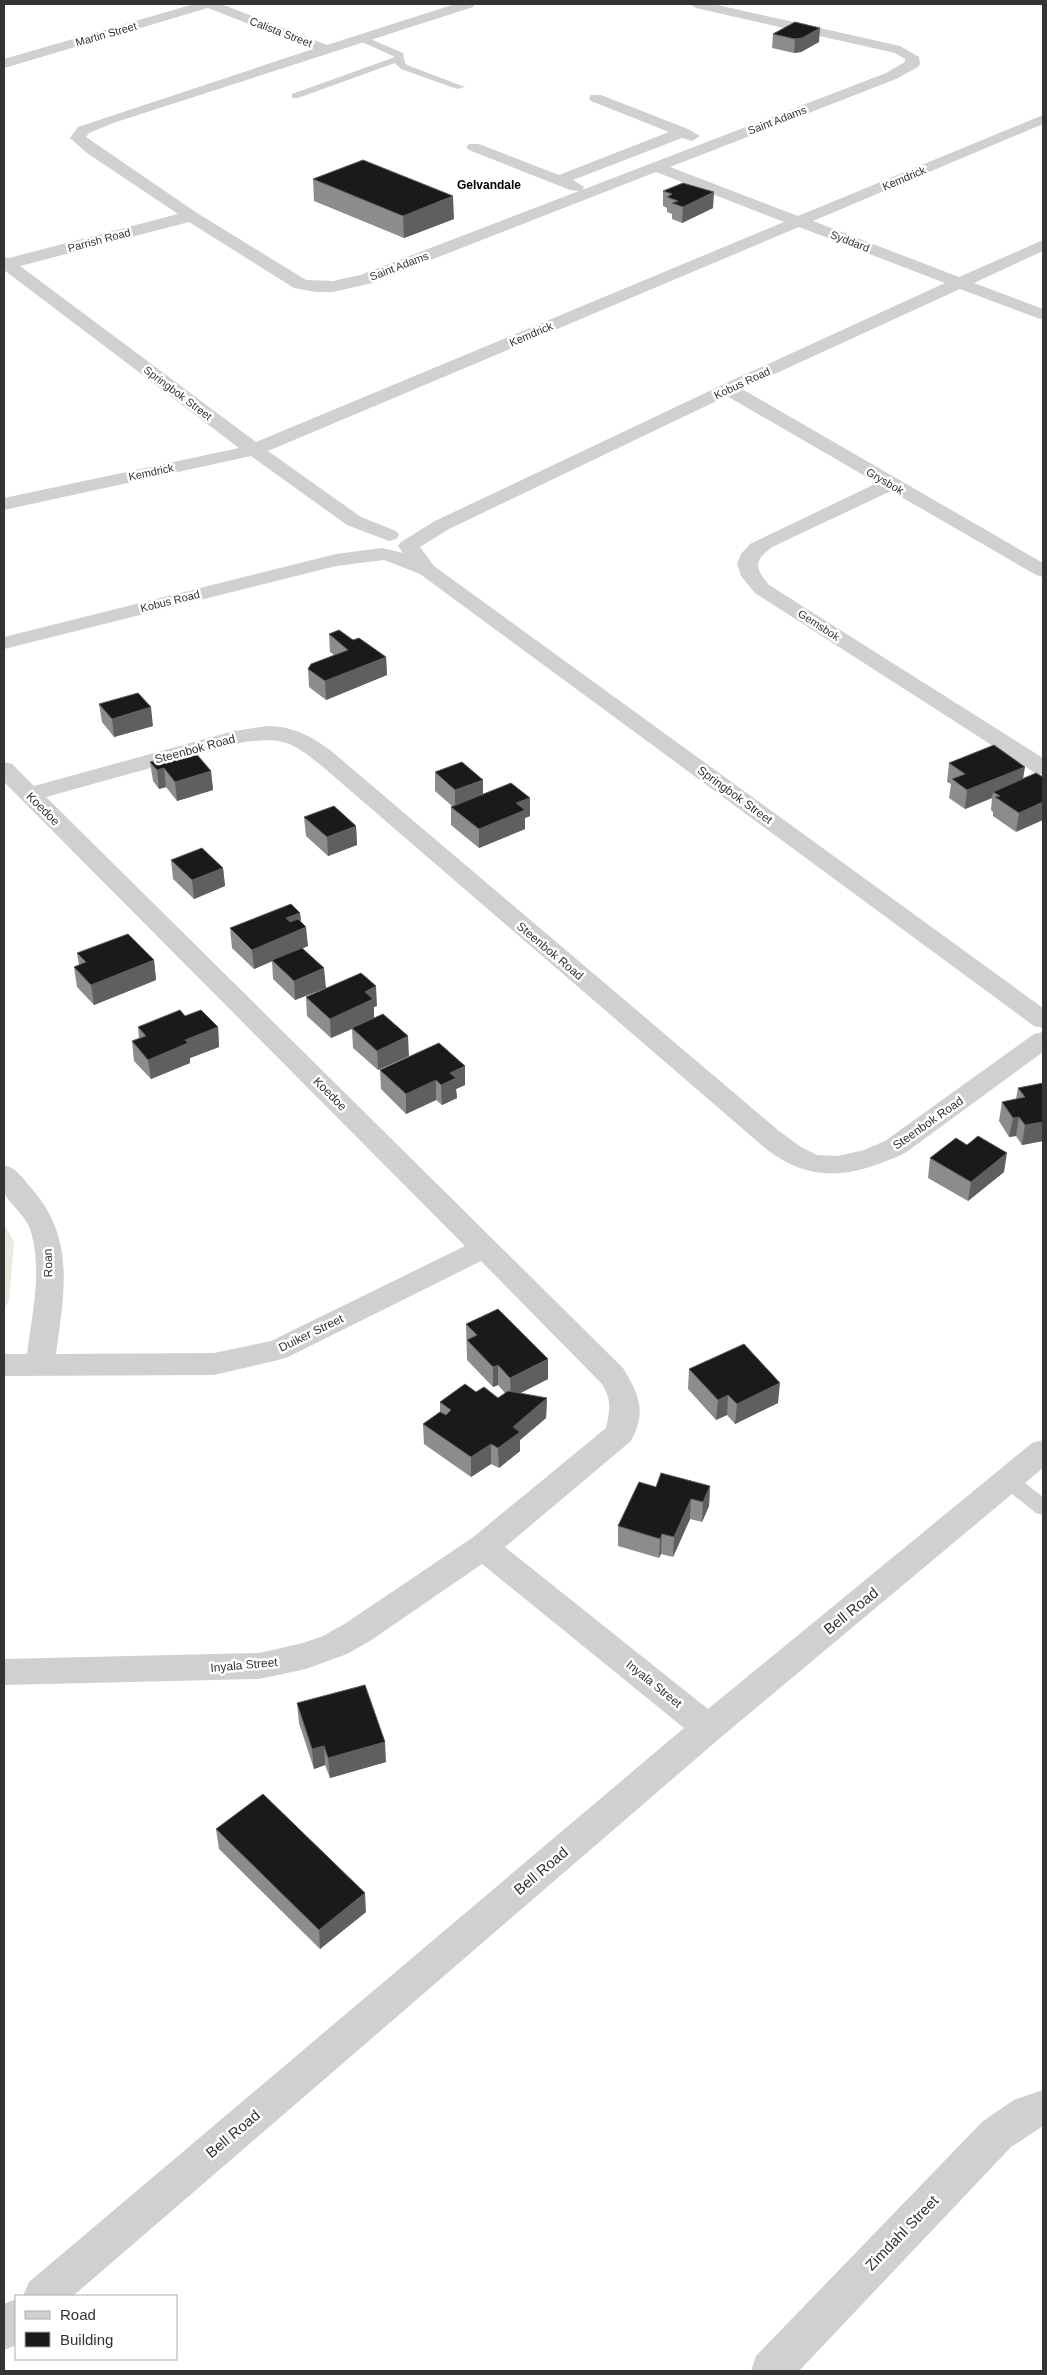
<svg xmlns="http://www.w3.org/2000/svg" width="1047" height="2375" font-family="Helvetica,sans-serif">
	<rect width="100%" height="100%" fill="#fff"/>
	<path fill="#e6ecdf" d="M4,1224l10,18 -5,58 -5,10z"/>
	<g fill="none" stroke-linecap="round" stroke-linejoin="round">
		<path fill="#d0d0d0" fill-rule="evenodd" d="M361,35l42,18 2,10 2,2 58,22 -8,2 -56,-20 -6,-6 -97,35h-6v-4l103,-37 -37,-17v-4z
			M1009,1474l7,2 27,21v18l-7,-2 -34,-27 -3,-5 3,-5z"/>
		<path fill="#d0d0d0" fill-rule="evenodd" d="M194,4h27l106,41 128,-41h20l-2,3 -360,116 -24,10 -3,4 111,76 109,67 27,1 27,-6 219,-84 -9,-1 -101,-40 -3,-3 3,-3h10l80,31 110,-43 -78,-31 -2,-3 2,-3h10l87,34 12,7 -8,5 -10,-3 -109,42 11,7 -2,3 304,-117 19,-11v-3l-10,-6 -199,-45 -7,-4h24l187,42 19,11 1,7 -2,3 -22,12 -226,88 128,49 245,-101v9l-230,97 146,56 84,-37v11l-69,32 69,26v11l-83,-31 -218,100 301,174v14l-7,-2 -145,-84 -119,56c-19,14 -17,21 -3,38l274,173v17l-8,-2 -280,-180 -14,-17 -4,-12 4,-10 9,-10 127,-61 -150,-87 -278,133 -29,18 14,19 609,442v20l-9,-2 -614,-452 -36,-14 -48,6 -332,83v-12l332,-83 46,-6 21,5 -5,-7 3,-4 34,-21 287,-136 223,-102 -146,-56 -531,224 93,66 35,14 3,4 -3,4 -7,2 -42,-16 -96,-69 -247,54v-12l235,-50 -235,-178v-13l5,1 169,-44 -91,-61 -17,-15 8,-11 235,-78 -105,-41 -204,60v-9zM656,172l128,50 -528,220 -236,-176 169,-44 105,66 22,4h17l39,-9z
			M268,726c24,0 43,10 62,24l449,381 22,16 16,8 21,1 26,-6 21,-9 149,-107 9,-2v20l-138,101c-51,24 -94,32 -140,-5l-442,-381c-30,-25 -40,-30 -79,-25l-198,55 577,571c16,27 24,43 8,73l-126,106 203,162 324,-266 11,-3v28l-323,270 -647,558h-50l6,-14 655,-554 -202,-164 -112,77 -23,13 -41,15 -47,10 -255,6v-26l255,-6 44,-10 20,-7 23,-13 126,-85 134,-110c4,-18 6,-28 -4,-44l-121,-123 -193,96 -10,3 -64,15 -210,1v-22h23c5,-40 16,-85 3,-125 -6,-16 -23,-27 -26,-37 -3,-7 0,-20 0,-27 13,3 19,14 28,24 44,50 32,105 24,165l158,-1 57,-12 194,-95 -461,-464v-20l8,2 22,22 200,-55z
			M1043,2090v36l-32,21 -212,224h-48l5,-15 227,-235 31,-21z
			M16,2299v46l-12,5v-46z"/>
	</g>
	<path fill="#8c8c8c" d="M773,34l46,8 -18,10 -7,1 -22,-5z
		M313,179l141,40 -50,19 -90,-37z
		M663,191l50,17 -31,15 -10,-4v-5l-5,-2v-4l-4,-2z
		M329,634l24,6 33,17 1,18 -61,25 -17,-13 -1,-18 26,-14 -4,-3z
		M99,704l54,22 -39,11 -12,-15z
		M150,762l61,9 2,19 -36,11 -11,-14 -7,2 -6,-8z
		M949,763l74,15 13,-5 -20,59 -23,-16v-4l-2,-2 1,-12 -27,11 -16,-11 2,-14 -4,-2z
		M435,772l48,22 47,4v18l-5,2v11l-46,19 -28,-23v-18l1,-1 -17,-15z
		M304,817l52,9 1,19 -29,11 -22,-20z
		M171,860l52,8 2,18 -31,13 -21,-20z
		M300,913l1,9 7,24 -5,2 23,40 -31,12 -22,-21 -1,-18 -18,8 -22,-21 -2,-20z
		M77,953l77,7 2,20 -62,25 -17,-18 -3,-20 5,-2z
		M306,997l71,9 -3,1v11l35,38 -31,14 -25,-22 -1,-19 -21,9 -24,-22z
		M185,1016l33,11 1,20 -29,11v5l-39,16 -17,-18 -2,-20 7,-3 -1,-11z
		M465,1066v19l-9,4 1,9 -15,7 -6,-5 -30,14 -25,-25 -1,-19z
		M1043,1083v58l-21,4 -6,-9 -7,1 -10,-16 3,-19 14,-3 2,-11z
		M967,1145l37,27 -36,29 -40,-23 2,-20z
		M466,1324l82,55 -28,14 27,5 -1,20 -26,22v11l-21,17 -8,-4 -20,13 -47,-33 -1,-20 17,-12v-10l36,-10 22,6 7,-5 -7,-8 -5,2 -26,-27z
		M689,1369l89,34 -43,21 -8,-9 -11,5 -28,-31z
		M710,1486l-1,20 -7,16 -12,-3 -17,38 -12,-3 -2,4 -41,-12v-20l38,-39z
		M297,1703l89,59 -56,16 -5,-13 -11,4 -15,-46z
		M216,1829l150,83 -46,37 -101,-100z"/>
	<path fill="#5f5f5f" d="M820,28l-1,14 -18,10 -7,1 1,-14z
		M714,192l-1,16 -31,15 1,-16z
		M453,196l1,23 -50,19 -1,-22z
		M386,657l1,18 -61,25 -1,-19z
		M151,707l2,19 -39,11 -2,-18z
		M1025,767l-3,18 -29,7 -1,6 -27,11 2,-19z
		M164,768l2,19 -7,2 -2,-19z
		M211,771l2,19 -36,11 -2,-19z
		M483,780v19l-28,10v-19z
		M530,798v18l-5,2v11l-46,19v-19l37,-26z
		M1043,802v18l-27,12 3,-19z
		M356,826l1,19 -29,11 -1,-19z
		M223,868l2,18 -31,13 -2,-19z
		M300,913l2,16 4,-2 2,19 -54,23 -2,-19 34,-32z
		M154,960l2,20 -62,25 -3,-20z
		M324,968l2,20 -31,12 -1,-19z
		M376,986l1,20 -3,1v12l-43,19 -1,-19 35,-27z
		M218,1027l1,20 -29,11v5l-39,16 -3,-19 37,-20z
		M408,1036l1,20 -31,14 -1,-19z
		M465,1066v19l-9,4 1,9 -15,7 -1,-20 9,-12z
		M436,1080v20l-30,14v-20z
		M1019,1117l-3,19 -7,1 4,-19z
		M1043,1122v19l-21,4 3,-20z
		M1007,1153l-3,19 -36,29 3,-19z
		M548,1359v20l-37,19 -1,-20z
		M498,1365v20l-5,2v-20z
		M780,1383l-2,20 -43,21 2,-20z
		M728,1395l-1,20 -11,5 2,-20z
		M547,1398l-1,20 -26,22v11l-21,17 -1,-20 15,-21z
		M491,1444v20l-20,13v-20z
		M710,1486l-1,20 -7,16 1,-20z
		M691,1499l-1,20 -17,38 1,-20z
		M662,1534l-1,20 -2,4 1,-19z
		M385,1742l1,20 -56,16 -2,-20z
		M324,1746l1,19 -11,4 -2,-20z
		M365,1893l1,19 -46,37 -1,-19z"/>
	<path fill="#1a1a1a" stroke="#5f5f5f" d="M795,22l25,6 -18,10 -7,1 -22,-5z
		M363,160l90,36 -50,20 -90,-37z
		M683,183l31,9 -31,15 -11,-4 6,-2 -11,-4 5,-3 -9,-3z
		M339,630l14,10 6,-2 27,19 -61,24 -17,-12 3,-5 37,-14 -19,-16z
		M138,693l13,14 -39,12 -13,-15z
		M994,745l31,22 -58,23 -15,-11 13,-5 -16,-11z
		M193,750l18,21 -36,11 -11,-14 -7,2 -7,-8z
		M462,762l21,18 -28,10 -20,-18z
		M1036,773l7,4v25l-24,11 -24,-16 5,-1 -7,-4z
		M511,783l19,15 -14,5 9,7 -46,19 -28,-22z
		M334,806l22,20 -29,11 -23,-20z
		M202,848l21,20 -31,12 -21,-20z
		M291,904l9,9 -14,5 4,4 8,-3 8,8 -54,23 -22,-22z
		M128,934l26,26 -63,25 -17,-18 12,-5 -9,-9z
		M302,948l22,20 -30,13 -22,-21z
		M361,973l15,13 -11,6 8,7 -43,20 -24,-22z
		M180,1010l5,6 16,-6 17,17 -33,13 3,3 -40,17 -16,-19 14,-5 -8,-9z
		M383,1014l25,22 -31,15 -25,-23z
		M439,1043l26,23 -15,7 6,5 -15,7 -5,-5 -30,14 -26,-24z
		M1043,1083v39l-18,3 -6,-8 -6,1 -11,-16 23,-5 -7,-9z
		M978,1136l29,17 -36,29 -41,-24 26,-20 11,7z
		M498,1309l50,50 -38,19 -12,-13 -5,2 -26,-27 10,-5 -11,-11z
		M744,1344l36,39 -43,21 -9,-9 -10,5 -29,-31z
		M465,1384l11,8 8,-5 14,11 10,-7 39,7 -34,29 7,5 -22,16 -7,-4 -20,13 -48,-33 17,-12 6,3 5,-5 -11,-8z
		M661,1473l49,13 -7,16 -12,-3 -17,38 -12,-3 -2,5 -42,-13 21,-44 17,5z
		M365,1685l20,57 -57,16 -4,-12 -12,3 -15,-46z
		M263,1794l102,99 -46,37 -103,-101z"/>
	<g text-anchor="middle" stroke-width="5" stroke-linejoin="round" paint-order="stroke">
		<g font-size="11" fill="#333" stroke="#fff">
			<text transform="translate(281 32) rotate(21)" y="4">Calista Street</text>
			<text transform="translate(106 34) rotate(-16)" y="4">Martin Street</text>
			<text transform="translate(777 120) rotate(-21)" y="4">Saint Adams</text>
			<text transform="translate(904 178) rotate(-23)" y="4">Kemdrick</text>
			<text transform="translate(99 240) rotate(-15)" y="4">Parrish Road</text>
			<text transform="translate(850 241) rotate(21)" y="4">Syddard</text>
			<text transform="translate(399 266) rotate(-21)" y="4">Saint Adams</text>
			<text transform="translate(531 334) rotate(-23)" y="4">Kemdrick</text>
			<text transform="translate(742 383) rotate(-25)" y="4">Kobus Road</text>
			<text transform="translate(178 393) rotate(37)" y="4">Springbok Street</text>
			<text transform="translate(151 472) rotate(-12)" y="4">Kemdrick</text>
			<text transform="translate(885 481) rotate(30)" y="4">Grysbok</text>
			<text transform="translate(170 601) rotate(-14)" y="4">Kobus Road</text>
			<text transform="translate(819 625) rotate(33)" y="4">Gemsbok</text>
		</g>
		<g font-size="12" font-weight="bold" fill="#000" stroke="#fff">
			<text x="489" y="189">Gelvandale</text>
		</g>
		<g font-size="12" fill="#333" stroke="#fff">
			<text transform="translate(195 749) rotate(-15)" y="4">Steenbok Road</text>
			<text transform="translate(735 795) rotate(36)" y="4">Springbok Street</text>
			<text transform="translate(43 809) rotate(45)" y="4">Koedoe</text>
			<text transform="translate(550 951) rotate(40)" y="4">Steenbok Road</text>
			<text transform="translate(330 1094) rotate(45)" y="4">Koedoe</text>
			<text transform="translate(928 1123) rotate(-35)" y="4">Steenbok Road</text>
			<text transform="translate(48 1263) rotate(-92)" y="4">Roan</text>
			<text transform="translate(311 1333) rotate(-26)" y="4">Duiker Street</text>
			<text transform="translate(244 1665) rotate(-5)" y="4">Inyala Street</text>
			<text transform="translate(654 1684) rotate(39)" y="4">Inyala Street</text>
		</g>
		<g font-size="15" fill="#333" stroke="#fff">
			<text transform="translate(851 1611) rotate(-39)" y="5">Bell Road</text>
			<text transform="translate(541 1871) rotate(-40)" y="5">Bell Road</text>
			<text transform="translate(233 2134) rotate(-40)" y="5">Bell Road</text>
			<text transform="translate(902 2233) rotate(-46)" y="5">Zimdahl Street</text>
		</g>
	</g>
	<rect width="1047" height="2375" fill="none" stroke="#333333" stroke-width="10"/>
	<rect x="15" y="2295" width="162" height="65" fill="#ffffff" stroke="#adadad"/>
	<rect x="25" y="2311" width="25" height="8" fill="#d0d0d0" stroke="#adadad"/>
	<text x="60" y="2320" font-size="15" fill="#333333">Road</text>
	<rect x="25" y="2332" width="25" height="15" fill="#1a1a1a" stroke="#adadad"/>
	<text x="60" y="2345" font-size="15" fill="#333333">Building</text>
</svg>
